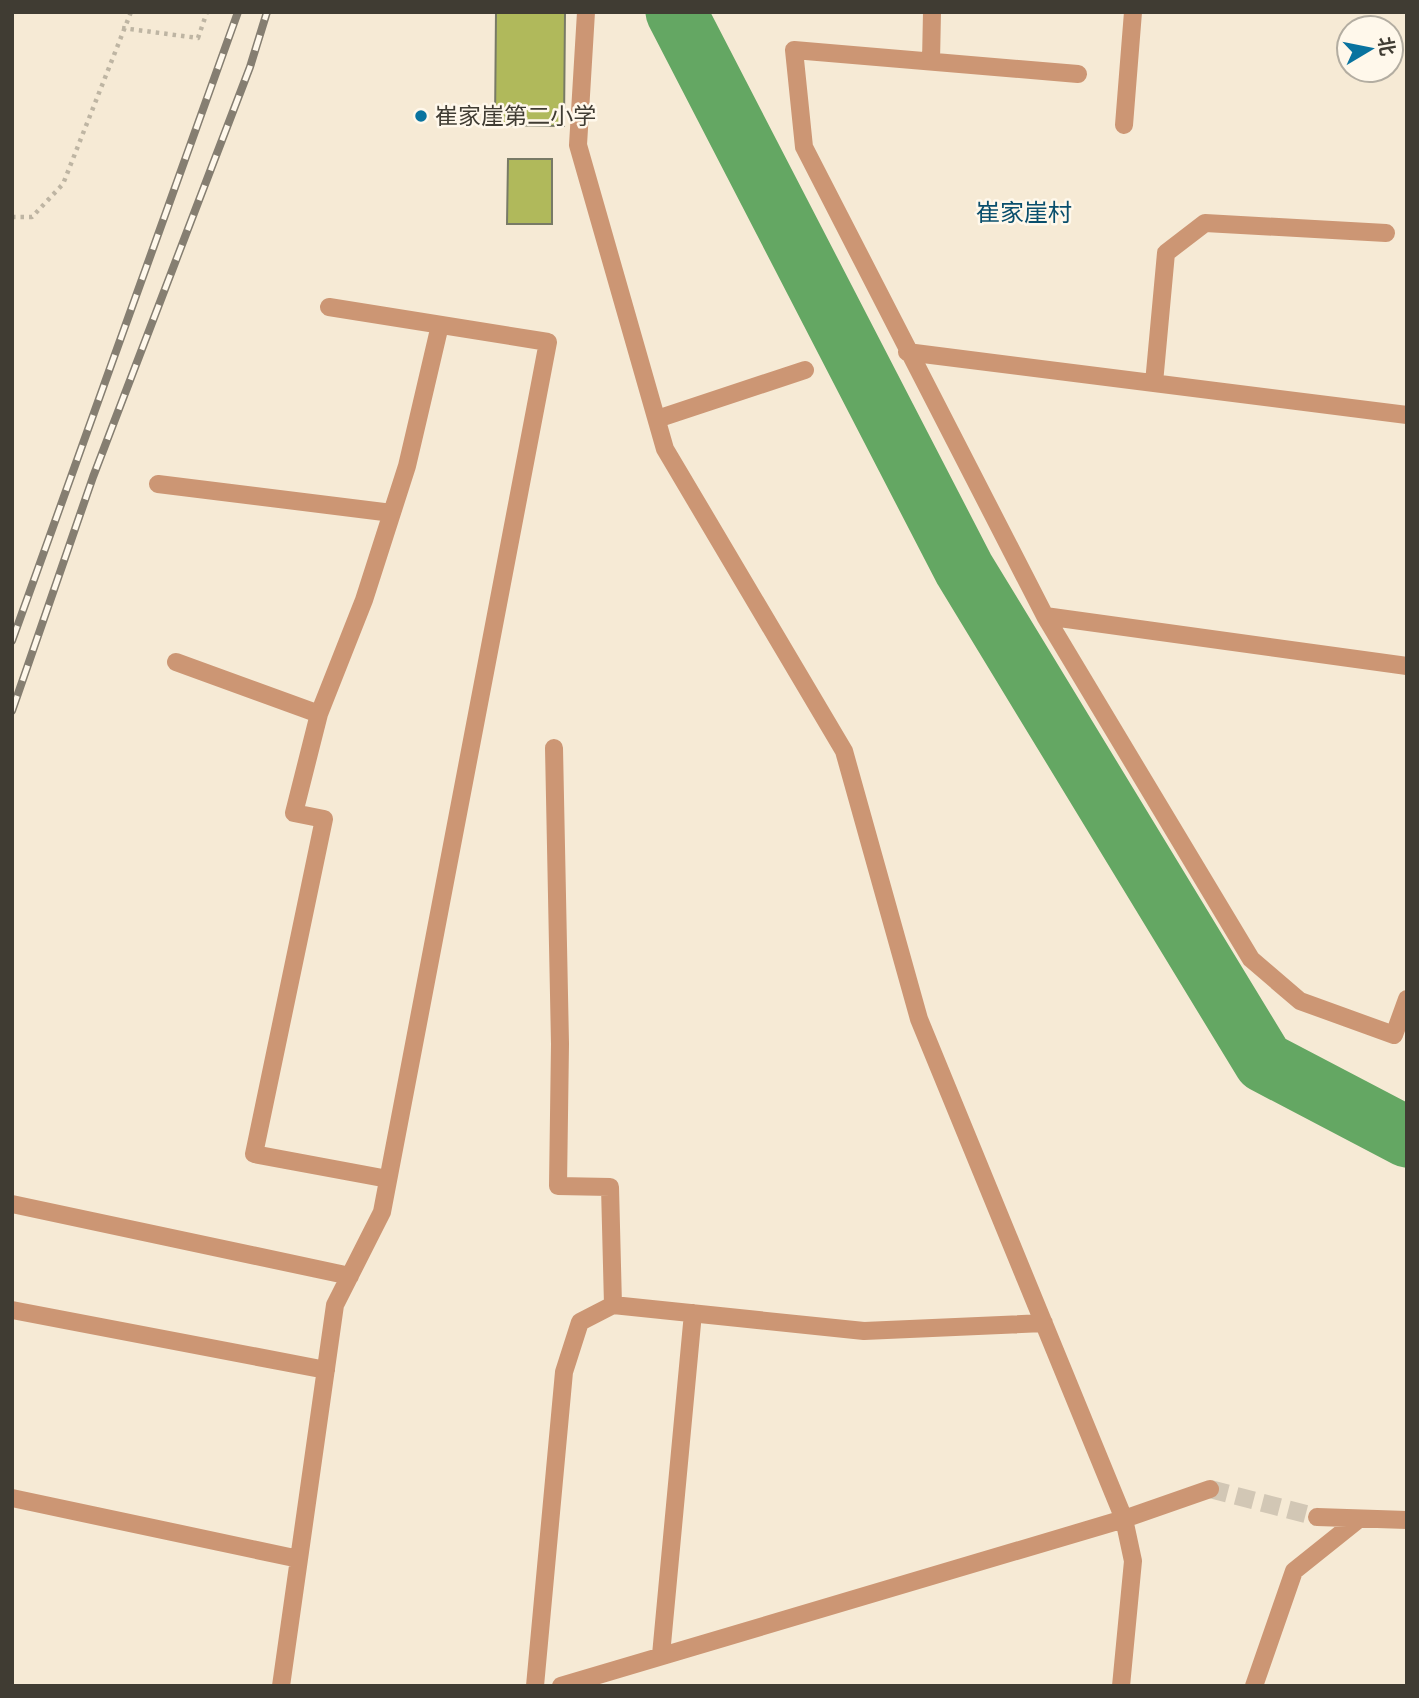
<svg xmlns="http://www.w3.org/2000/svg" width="1419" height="1698" font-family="Karla,'Noto Sans SC',sans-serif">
	<rect width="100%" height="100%" fill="#f6ead5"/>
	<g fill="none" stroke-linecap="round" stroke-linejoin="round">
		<path stroke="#64a763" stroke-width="61" d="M676,12l288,557 300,493 143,75"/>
	</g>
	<path fill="#b0b95b" stroke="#787a66" stroke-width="2" d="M496,12h69l-1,114 -69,-1z
		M508,159h44v65h-45z"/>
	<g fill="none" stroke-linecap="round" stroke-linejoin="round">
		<path stroke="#d2c7b5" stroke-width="18" stroke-dasharray="18 9" stroke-linecap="butt" d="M1210,1489l107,28"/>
		<path stroke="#beb5a3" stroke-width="4.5" stroke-dasharray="3.5 5" stroke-linecap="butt" d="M122,28l76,10 9,-26
			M12,217h20l31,-33 68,-172"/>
		<path stroke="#cc9674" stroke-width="18" d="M586,12l-8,133 87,304 179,302 75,268 205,500 9,42 -12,125
			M931,61l1,-49
			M1078,74l-284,-24 10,97 241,469 206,343 49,42 94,34 13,-36
			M1124,125l9,-113
			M907,352l500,63
			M1154,383l12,-130 39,-30 181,10
			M657,419l148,-49
			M158,484l234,29
			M1045,616l362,50
			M176,662l143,52
			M554,748l6,296 -2,142 52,1 3,118
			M388,1179l-134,-25 70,-335 -30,-6 25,-99 45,-114 43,-134 33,-141
			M12,1204l338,72
			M12,1310l314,60
			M12,1498l287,61
			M1317,1517l90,3
			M661,1655l32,-342
			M281,1686l54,-381 47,-93 166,-870 -219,-35
			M535,1686l29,-314 16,-50 33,-17 251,26 180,-8
			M561,1686l563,-167 86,-30
			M1254,1686l40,-115 65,-52"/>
		<g stroke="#857e71" stroke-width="8">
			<path id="rail" d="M12,641l226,-629
				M12,711l81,-234 157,-410 17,-55"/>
		</g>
		<use href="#rail" stroke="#fff8eb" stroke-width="5" stroke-dasharray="16" stroke-linecap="butt"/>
	</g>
	<circle fill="#09739f" stroke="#fff8eb" stroke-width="2.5" cx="421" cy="116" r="7"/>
	<g text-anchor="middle" stroke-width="5" stroke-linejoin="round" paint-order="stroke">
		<g font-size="23" fill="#403c33" stroke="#fff8eb" text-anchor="start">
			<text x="435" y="124">崔家崖第二小学</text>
		</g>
		<g font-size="24" fill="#094e6c" stroke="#fff8eb">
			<text x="1024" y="221">崔家崖村</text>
		</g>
	</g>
	<rect width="1419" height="1698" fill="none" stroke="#403c33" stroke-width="28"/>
	<g transform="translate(1370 49) rotate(80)"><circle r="33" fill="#fff8eb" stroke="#b3ada1" stroke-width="2"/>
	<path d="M0-5L12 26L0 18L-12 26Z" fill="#09739f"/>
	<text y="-10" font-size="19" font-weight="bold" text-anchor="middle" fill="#403c33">北</text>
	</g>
</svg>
